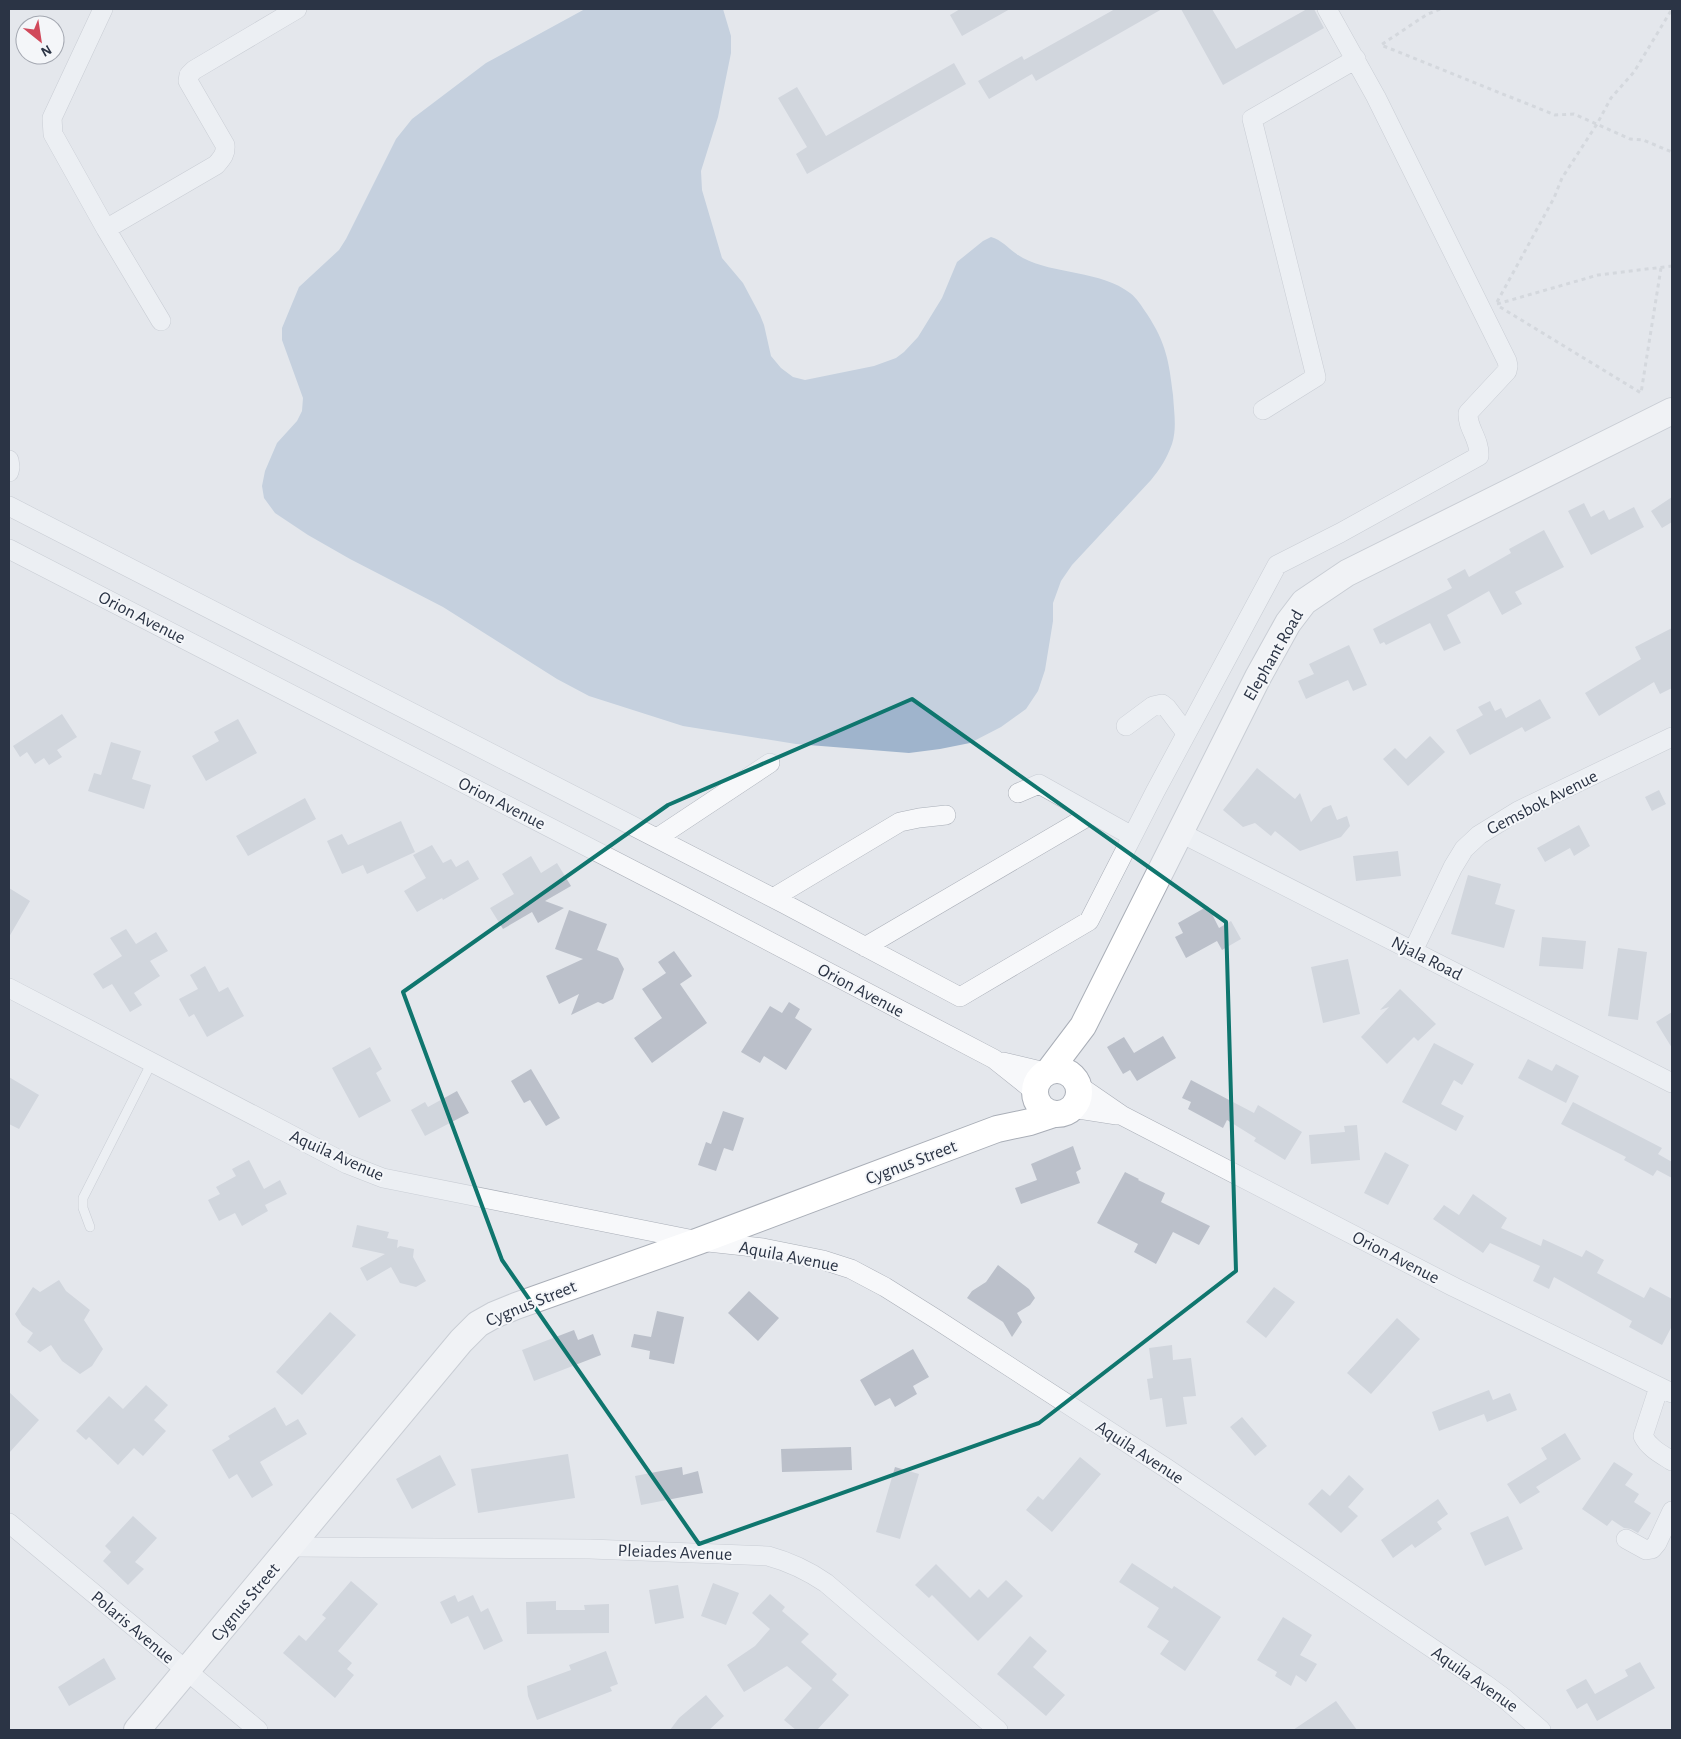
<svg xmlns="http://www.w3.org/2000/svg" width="1681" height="1739" font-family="'Alegreya Sans',sans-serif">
	<rect width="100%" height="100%" fill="#e4e7ec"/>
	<path fill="#9fb4cc" d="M585,9h138l8,27v17l-13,64 -17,54 1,19 20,68 21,25 17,32 4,10 7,31 10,12 12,9 12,3 69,-14 22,-8 8,-6 14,-15 24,-39 15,-36 26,-21 8,-4c12,3 20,15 32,21 30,16 79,13 107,35 7,5 12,14 17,21 19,29 22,47 26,81 1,17 4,33 -1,49 -5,14 -12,25 -21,36l-79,85 -11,16 -8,22v18l-8,49 -7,21 -12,18 -25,18 -31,16 -30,6 -31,4 -113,-9 -113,-18 -94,-30 -32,-17 -114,-72 -93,-48 -42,-24 -33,-22 -11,-15 -2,-12 3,-15 12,-28 20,-22 5,-10 1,-13 -21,-58v-12l17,-41 40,-37 7,-11 50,-100 16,-20 74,-56z"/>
	<path fill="#bbc0ca" d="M960,9h50l-48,27 -12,-21z
		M1115,9h47l-126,72 -4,-7 -43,25 -11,-18 44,-25 2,4z
		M1181,9h31l24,40 71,-40h7l10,19 -101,57z
		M954,63l12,21 -159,90 -11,-20 11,-7 -29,-49 19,-11 29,49z
		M1672,497v25l-10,6 -11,-17z
		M1584,503l7,14 13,-7 5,10 25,-13 10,20 -53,28 -23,-44z
		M1544,530l20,37 -49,25 7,12 -20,11 -13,-24 -42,24 14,28 -17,8 -14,-28 -44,22 -2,-3 -4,2 -7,-15 79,-41 -5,-9 18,-10 4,8 42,-24 -2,-4z
		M1672,628v60l-12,6 -6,-12 -55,34 -14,-23 56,-34 -6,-12z
		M1349,645l18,40 -14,6 -5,-11 -42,19 -8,-18 16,-7 -5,-10z
		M1540,699l11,19 -26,14 -3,-5 -52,28 -14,-25 27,-15 -5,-8 12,-6 5,10 6,-3 5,10z
		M62,714l15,23 -20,13 5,7 -13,8 -5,-7 -9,6 -8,-12 -7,5 -7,-11z
		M238,719l19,34 -51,28 -14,-25 27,-15 -5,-9z
		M1430,736l15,16 -37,34 -25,-27 12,-11 11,11z
		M111,742l30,9 -9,28 19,6 -7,24 -56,-18 6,-18 7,2z
		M1257,768l38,31 5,-6 11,29 12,-14 8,-3 6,15 10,-4 3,10 -9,11 -41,14 -25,-20 -4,5 -16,-13 -12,4 -20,-17z
		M1659,790l7,14 -14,7 -7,-14z
		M305,798l11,21 -68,37 -12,-20z
		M401,821l14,31 -48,22 -4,-9 -21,9 -15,-33 15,-7 6,11z
		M1579,825l11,21 -16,10 -4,-8 -25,14 -8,-14z
		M432,845l11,18 8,-4 5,8 12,-7 11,19 -36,21 -1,-2 -25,14 -13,-21 22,-13 -13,-23z
		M1398,851l3,25 -45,5 -3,-25z
		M531,856l10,17 16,-10 14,23 -26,15 19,7 -26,15 -6,-11 -29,17 -13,-21 24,-14 -12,-20z
		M1468,875l33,9 -6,20 20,6 -11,38 -53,-14z
		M9,888l21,13 -21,36z
		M1208,906l11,22 12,-7 10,18 -19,11 -5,-9 -31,17 -11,-21 8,-4 -5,-10z
		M569,910l38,14 -10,26 21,8 6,11 -11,30 -10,5 -5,-2 -27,13 8,-21 -20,10 -13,-28 37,-17 -28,-10z
		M126,929l10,15 20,-12 12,19 -18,10 10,15 -26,17 8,12 -12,7 -18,-28 -9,5 -10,-15 29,-18 -12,-18z
		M1542,937l44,4 -3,28 -44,-3z
		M1618,948l29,4 -9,68 -30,-4z
		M674,951l18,25 -12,8 27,39 -55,40 -18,-25 28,-20 -20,-29 24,-16 -8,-11z
		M1348,959l12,55 -37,9 -12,-56z
		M205,966l14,26 9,-5 16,29 -37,21 -13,-23 -5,3 -10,-18 19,-10 -8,-14z
		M1400,989l36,35 -18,17 -4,-4 -27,27 -26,-27 28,-30 -9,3z
		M789,1002l11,7 -5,9 17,11 -26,41 -22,-14 -4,7 -19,-11 29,-46 12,7z
		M1672,1012v36l-16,-26z
		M1163,1036l13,22 -39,23 -7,-11 -7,4 -16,-27 17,-10 10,16z
		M1434,1043l40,21 -12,21 -8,-5 -13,24 23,12 -8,15 -54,-29z
		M370,1047l12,22 -6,4 15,28 -32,17 -27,-50z
		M1528,1059l24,12 4,-7 23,12 -13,27 -48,-25z
		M531,1069l29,49 -14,8 -16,-26 -6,3 -13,-22z
		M9,1077l30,18 -20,34 -10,-5z
		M1191,1080l63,33 4,-8 44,27 -17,28 -31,-19 2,-3 -29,-18 -4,8 -35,-19 3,-7 -9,-4z
		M457,1091l12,22 -44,23 -14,-26 14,-8 3,5z
		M1573,1102l89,46 -4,6 14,8v16l-15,-8 -4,6 -29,-16 2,-3 -65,-33z
		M723,1111l21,7 -11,33 -9,-3 -8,23 -18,-6 8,-23 5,2z
		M1357,1125l3,35 -49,4 -2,-29 36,-3 -1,-6z
		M1073,1146l8,23 -5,3 4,11 -59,21 -6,-16 22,-8 -6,-16z
		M1385,1152l24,13 -21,40 -24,-12z
		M249,1160l15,29 16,-9 7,14 -22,11 3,6 -26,15 -7,-13 -16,8 -11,-21 12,-6 -4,-7 20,-11 -4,-7z
		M1125,1172l14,7 -1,1 27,13 -4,9 49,24 -11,19 -26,-13 -17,32 -22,-12 4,-8 -41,-21z
		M1473,1194l34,24 -6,10 40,18 2,-7 39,18 4,-7 18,10 -7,13 47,25 6,-11 22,12v27l-10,19 -33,-18 3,-6 -78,-44 -5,12 -16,-8 7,-15 -50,-23 -7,10 -50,-34 11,-14 15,10z
		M357,1225l32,7 -2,6 11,2 -1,8 3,-2 14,3 -1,8 13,24 -10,6 -16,-4 -9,-16 -24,14 -7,-13 25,-14 -33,-7z
		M998,1265l31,24 6,9 -5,7 -13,8 5,9 -10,15 -9,-15 -36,-24 5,-7 14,-9z
		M59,1280l7,11 24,19 -6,10 19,29 -11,17 -12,8 -18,-13 -11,-16 -11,7 -13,-10 6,-9 -11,-8 -7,-11 18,-27 7,5z
		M1274,1287l21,15 -29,36 -20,-16z
		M749,1291l30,27 -21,23 -30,-28z
		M657,1311l27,6 -10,47 -25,-5 1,-8 -19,-4 3,-13 17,3z
		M330,1312l26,23 -54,60 -26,-23z
		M1397,1318l23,21 -49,55 -24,-21z
		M574,1330l4,10 15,-6 8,21 -67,26 -12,-31z
		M1172,1345l1,15 18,-2 5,38 -13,1 4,27 -21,3 -4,-29 -12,2 -3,-21 6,-1 -4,-30z
		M913,1349l16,28 -16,9 4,8 -22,13 -5,-9 -15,8 -15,-26z
		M146,1385l22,20 -14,15 12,11 -23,25 -9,-8 -16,17 -29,-28 -3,3 -10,-9 33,-35 14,13z
		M1489,1390l4,10 17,-7 7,17 -30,12 -3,-8 -45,17 -7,-19z
		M9,1392l30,28 -30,33z
		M275,1407l11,19 12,-7 9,15 -47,28 13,23 -21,13 -15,-24 -8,5 -17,-29 18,-11 -2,-3z
		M1242,1417l25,29 -12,10 -25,-29z
		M1565,1433l16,26 -45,28 4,5 -20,12 -13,-20 40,-25 -6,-11z
		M851,1447l1,23 -70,2 -1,-23z
		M568,1454l7,44 -97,15 -7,-44z
		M440,1455l16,30 -44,24 -16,-30z
		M1080,1457l21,17 -49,58 -26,-22 12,-14 5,4z
		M1614,1462l19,12 -8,11 14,9 -5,8 17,11 -13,20 -7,-4 -7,-1 -12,-8 -5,6 -25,-17z
		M682,1467l1,8 15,-4 5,22 -62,12 -6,-29z
		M895,1467l24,7 -19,65 -24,-7z
		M1349,1475l15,14 -16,18 10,9 -17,17 -33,-29 14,-15 8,7z
		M1438,1499l10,15 -11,8 5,7 -27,19 -3,-4 -19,14 -12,-18z
		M133,1516l24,22 -22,24 9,7 -16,16 -25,-24 8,-9 -6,-6z
		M1508,1516l15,33 -38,17 -15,-33z
		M1132,1563l40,26 2,-3 47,31 -36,54 -25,-17 9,-13 -22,-14 12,-19 -40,-26z
		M936,1564l34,34 9,-9 9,9 18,-18 17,16 -45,45 -46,-46 -3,3 -14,-13z
		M351,1581l27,23 -40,47 14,12 -5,6 7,6 -19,23 -52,-45 16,-18 7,6 20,-23 -4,-3z
		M713,1583l26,10 -13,32 -25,-9z
		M678,1585l6,33 -29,6 -6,-34z
		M770,1594l15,13 -3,4 27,23 -8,8 36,32 -5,6 17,15 -32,35h-21l-12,-10 28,-32 -25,-22 -43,26 -17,-27 28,-19 15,-17 -18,-16z
		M455,1595l3,7 15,-7 8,17 7,-4 15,33 -19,9 -16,-34 -17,8 -11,-22z
		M556,1601v9h29l-1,-5 25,-1v29l-82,1 -1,-32z
		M1283,1617l29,18 -12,20 17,9 -11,18 -10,-7 -5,11 -16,-10 2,-4 -20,-12z
		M1030,1636l17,15 -14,16 32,28 -19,21 -49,-42z
		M606,1651l12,33 -8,3 2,4 -75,29 -9,-24 -1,-10 44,-16 -2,-5z
		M104,1658l12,21 -47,27 -11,-19z
		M1640,1662l15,26 -58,33 -10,-18 -10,6 -11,-19 20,-11 9,15 33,-18 -3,-6z
		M706,1695l18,21 -15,14h-39l9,-12z
		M1336,1701l21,29h-64z"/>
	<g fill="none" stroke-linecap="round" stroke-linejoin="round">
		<g stroke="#a9aeb7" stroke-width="10">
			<path id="lane" d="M90,1227l-7,-19v-10l69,-136"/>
		</g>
		<g stroke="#a9aeb7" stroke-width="20">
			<path id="street" d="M103,9l-51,109 1,16 53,95 55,92
				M106,229l110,-64c6,-7 10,-11 9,-20l-37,-64 1,-6 5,-5 103,-61
				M1263,410l53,-33 -64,-258 104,-60
				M9,460l1,7 -1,5
				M9,506l774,397 177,94 129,-76 66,-129 122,-227 63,-32 139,-77c1,-17 -12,-28 -11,-43l39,-42 1,-5 -1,-5 -131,-264 -49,-88
				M9,549l672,346 313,164 40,32
				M1126,726l27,-20 9,-2 5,4 19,25
				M1018,793l21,-9 93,52
				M1181,833l491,250
				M657,838l113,-75
				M773,898l127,-76 19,-4 27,-3
				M865,947l227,-133
				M1413,951l40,-84 11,-18 15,-14 39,-24 154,-74
				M9,988l338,176 36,14 316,63 64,7 60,12 28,9 34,18 51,32 230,149 319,216 19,14 37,32
				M1003,1062l42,10
				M1078,1085l45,31 331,171 218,106
				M1072,1108l45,7
				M1659,1387l-16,49c6,12 18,18 29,25
				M9,1523l249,207
				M1626,1539l20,11 6,-1 5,-6 15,-32
				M291,1547l299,2 178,7c22,6 39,14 58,27l172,147"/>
		</g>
		<g stroke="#a9aeb7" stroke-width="28">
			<path id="secondary" d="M1035 1092a22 22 0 1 1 44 0a22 22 0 1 1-44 0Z
				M1049,1071l34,-45 175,-349 30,-54 16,-21 43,-29 325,-162
				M137,1730l324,-389 17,-17 16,-9 22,-9 183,-65 298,-112 33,-7 24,-8"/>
		</g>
		<path stroke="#c2c5cb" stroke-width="3" stroke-dasharray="4 4" stroke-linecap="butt" d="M1440,9l-14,6 -45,30 174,70 19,-1 56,25 13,1 29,12
			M1497,302l57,-104 8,-20 35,-54 14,-26 23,-26 38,-63
			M1497,304l101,-29 74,-9
			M1500,307l141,86 20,-125"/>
		<use href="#lane" stroke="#f7f8fa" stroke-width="9"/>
		<use href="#street" stroke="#f7f8fa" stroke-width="19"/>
		<use href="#secondary" stroke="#fff" stroke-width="26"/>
	</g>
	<path d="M0 0H1681V1739H0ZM912,699l314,223 10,349 -197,152 -340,121 -197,-284 -99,-268 265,-187z" fill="#e4e7ec" fill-opacity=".55" fill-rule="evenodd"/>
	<path fill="none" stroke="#0f766e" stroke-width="4" stroke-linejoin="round" d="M912,699l314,223 10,349 -197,152 -340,121 -197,-284 -99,-268 265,-187z"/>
	<g text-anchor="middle" stroke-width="4" stroke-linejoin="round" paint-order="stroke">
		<g font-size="18" fill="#2b3445" stroke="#f4f6f9">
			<text transform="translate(142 617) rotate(27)" y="6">Orion Avenue</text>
			<text transform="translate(1273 655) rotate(-60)" y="6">Elephant Road</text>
			<text transform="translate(1542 802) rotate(-27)" y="6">Gemsbok Avenue</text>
			<text transform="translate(502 803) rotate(27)" y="6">Orion Avenue</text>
			<text transform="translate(1427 958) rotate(27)" y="6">Njala Road</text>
			<text transform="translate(861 990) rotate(28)" y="6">Orion Avenue</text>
			<text transform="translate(337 1155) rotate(24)" y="6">Aquila Avenue</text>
			<text transform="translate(911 1162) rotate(-21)" y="6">Cygnus Street</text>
			<text transform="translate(789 1256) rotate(11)" y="6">Aquila Avenue</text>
			<text transform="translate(1396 1257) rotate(27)" y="6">Orion Avenue</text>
			<text transform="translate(531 1303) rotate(-22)" y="6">Cygnus Street</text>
			<text transform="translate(1140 1452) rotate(33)" y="6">Aquila Avenue</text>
			<text transform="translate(675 1552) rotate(2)" y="6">Pleiades Avenue</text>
			<text transform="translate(245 1602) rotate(-50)" y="6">Cygnus Street</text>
			<text transform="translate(133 1627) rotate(40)" y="6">Polaris Avenue</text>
			<text transform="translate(1475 1679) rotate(35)" y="6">Aquila Avenue</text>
		</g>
	</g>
	<rect width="1681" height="1739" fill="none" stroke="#2b3445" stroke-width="20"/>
	<g transform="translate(40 40) rotate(150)"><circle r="24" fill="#f4f6f9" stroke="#a4a8b1"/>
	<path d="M0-4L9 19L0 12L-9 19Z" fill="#d1495b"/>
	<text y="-8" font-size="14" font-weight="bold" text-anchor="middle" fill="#2b3445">N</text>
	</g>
</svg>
